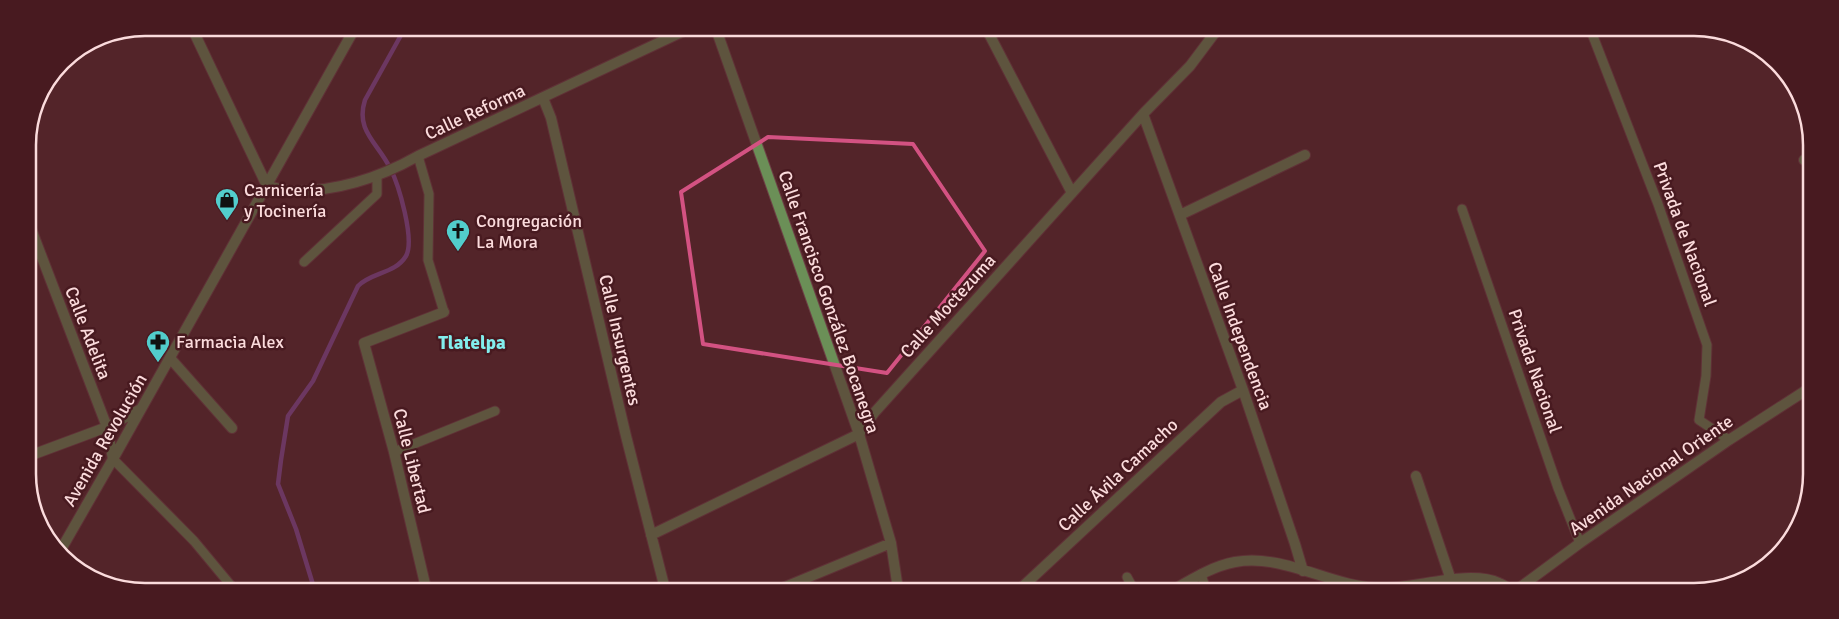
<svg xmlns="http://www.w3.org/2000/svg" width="1839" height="619" font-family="Signika,sans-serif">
	<rect width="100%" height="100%" fill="#532429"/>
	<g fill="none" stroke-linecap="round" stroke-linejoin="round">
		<path stroke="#8a4ea4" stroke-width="4.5" d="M314,588l-18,-59 -18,-45 3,-24 7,-44 25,-35 45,-95c14,-14 37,-12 48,-30 9,-16 -7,-71 -16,-88 -12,-25 -35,-37 -25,-68l40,-72"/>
		<g stroke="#6e4146" stroke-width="11">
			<path id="service" d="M1591,31l67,173 49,141 -1,31 -7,44 30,20
				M418,156l11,38 -1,66 16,52
				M1462,209l96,279 22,55
				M304,262l73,-68v-18
				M394,452l101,-41
				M113,459l81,82 39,47
				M1201,574l5,16
				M1127,577l7,13"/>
		</g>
		<g stroke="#6e4146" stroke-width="12">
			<path id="minor" d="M192,28l75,158
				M716,29l143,405 32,109 7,46
				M987,30l85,163
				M543,98l8,20 75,318 39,153
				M1143,114l100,276 52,154 8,27
				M1804,160l5,-2
				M267,186c7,1 15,4 22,5 45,1 90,-13 129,-35l270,-127
				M1180,215l125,-60
				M28,221l79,206 6,32
				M170,358l62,70
				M29,456l78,-29 34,-18
				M1416,476l35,104
				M651,535l208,-101 15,-21 269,-299 47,-48 27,-36
				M59,553l54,-94 242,-431
				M426,588l-32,-136 -30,-109 80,-31
				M780,589l111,-46
				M1019,590l202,-188 22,-12
				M1173,590c19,-11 40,-24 62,-28 50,-9 97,26 146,26 33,1 88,-19 118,-5 4,1 9,5 13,8"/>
		</g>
		<g stroke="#6e4146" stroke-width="12">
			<path id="tertiary" d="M1515,591l65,-48 149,-103 79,-51"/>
		</g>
		<use href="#service" stroke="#6b8f57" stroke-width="9"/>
		<use href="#minor" stroke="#6b8f57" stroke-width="10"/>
		<use href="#tertiary" stroke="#6b8f57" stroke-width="10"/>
	</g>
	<path d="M0 0H1839V619H0ZM768,137l145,7 72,107 -98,122 -184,-29 -22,-152z" fill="#532429" fill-opacity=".55" fill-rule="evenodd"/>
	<path fill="none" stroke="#d35282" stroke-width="4" stroke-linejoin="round" d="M768,137l145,7 72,107 -98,122 -184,-29 -22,-152z"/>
	<defs>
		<g id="shop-pin" transform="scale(1.25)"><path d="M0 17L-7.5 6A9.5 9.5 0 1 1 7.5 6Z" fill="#52cdcc" stroke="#481a20"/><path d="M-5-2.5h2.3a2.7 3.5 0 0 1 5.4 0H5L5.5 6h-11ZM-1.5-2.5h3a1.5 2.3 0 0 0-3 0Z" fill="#111"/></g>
		<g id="church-pin" transform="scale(1.25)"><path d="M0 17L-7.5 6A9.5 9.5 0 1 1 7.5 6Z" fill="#52cdcc" stroke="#481a20"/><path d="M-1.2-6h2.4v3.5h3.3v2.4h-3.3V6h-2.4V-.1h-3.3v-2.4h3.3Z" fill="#111"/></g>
		<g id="pharmacy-pin" transform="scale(1.25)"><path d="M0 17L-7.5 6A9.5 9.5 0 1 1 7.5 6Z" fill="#52cdcc" stroke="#481a20"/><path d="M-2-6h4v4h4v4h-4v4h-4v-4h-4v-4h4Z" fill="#111"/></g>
	</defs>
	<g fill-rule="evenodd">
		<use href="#shop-pin" x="227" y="200"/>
		<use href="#church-pin" x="458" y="231"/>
		<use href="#pharmacy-pin" x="158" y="342"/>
	</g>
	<g text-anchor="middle" stroke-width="5" stroke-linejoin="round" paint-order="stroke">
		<g font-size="18" fill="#fbdbdc" stroke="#481a20">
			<text transform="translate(475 112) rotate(-25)" y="6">Calle Reforma</text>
			<text transform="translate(1685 234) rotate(70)" y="6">Privada de Nacional</text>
			<text transform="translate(829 302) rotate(71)" y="6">Calle Francisco González Bocanegra</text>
			<text transform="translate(948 306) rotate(-48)" y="6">Calle Moctezuma</text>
			<text transform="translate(88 333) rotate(69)" y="6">Calle Adelita</text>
			<text transform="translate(1240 336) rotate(70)" y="6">Calle Independencia</text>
			<text transform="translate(620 340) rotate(77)" y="6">Calle Insurgentes</text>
			<text transform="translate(1535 371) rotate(71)" y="6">Privada Nacional</text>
			<text transform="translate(105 440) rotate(-60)" y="6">Avenida Revolución</text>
			<text transform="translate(412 461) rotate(76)" y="6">Calle Libertad</text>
			<text transform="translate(1118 475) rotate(-43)" y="6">Calle Ávila Camacho</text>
			<text transform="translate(1651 475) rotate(-35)" y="6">Avenida Nacional Oriente</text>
		</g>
		<g font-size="18" fill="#fbdbdc" stroke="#481a20" text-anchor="start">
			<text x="244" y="196">Carnicería<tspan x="244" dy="21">y Tocinería</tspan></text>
			<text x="476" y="227">Congregación<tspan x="476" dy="21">La Mora</tspan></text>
			<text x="176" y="348">Farmacia Alex</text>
		</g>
		<g font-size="19" font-weight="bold" fill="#82eeed" stroke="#481a20">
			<text x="472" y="349">Tlatelpa</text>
		</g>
	</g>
	<path d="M0 0H1839V619H0ZM145 36H1694A109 109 0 0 1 1803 145V474A109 109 0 0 1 1694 583H145A109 109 0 0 1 36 474V145A109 109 0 0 1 145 36Z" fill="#481a20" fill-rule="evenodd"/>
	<path fill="none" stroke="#fbdbdc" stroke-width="2.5" d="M145 36H1694A109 109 0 0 1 1803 145V474A109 109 0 0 1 1694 583H145A109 109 0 0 1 36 474V145A109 109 0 0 1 145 36Z"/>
</svg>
